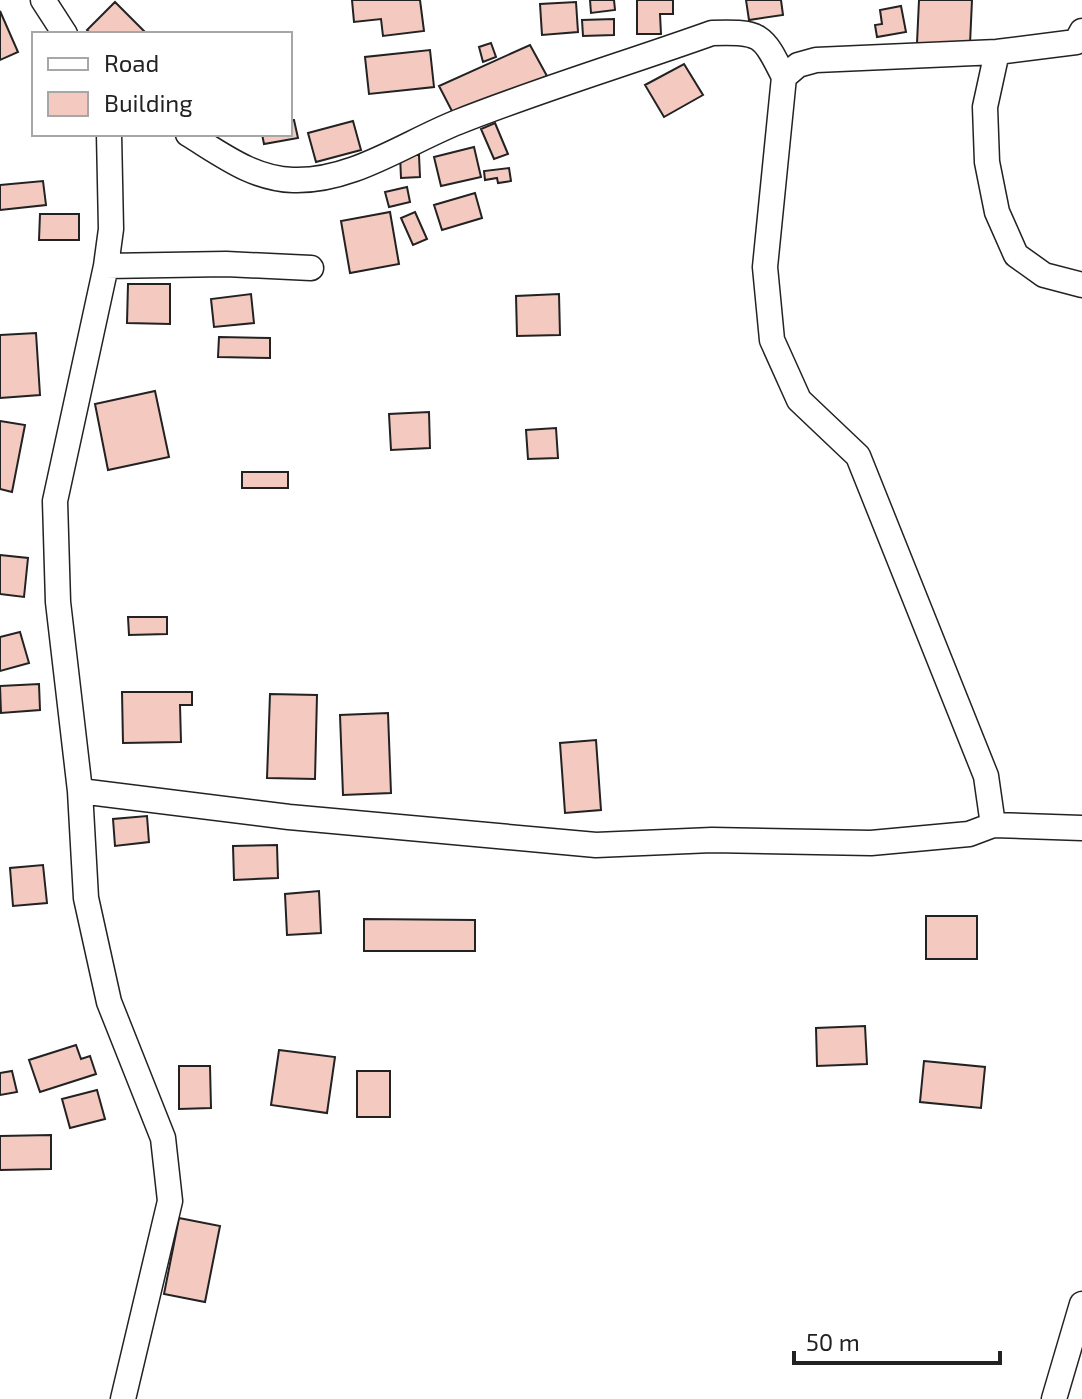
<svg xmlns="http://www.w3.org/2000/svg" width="1082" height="1399" font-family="'Exo 2',sans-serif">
	<rect width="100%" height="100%" fill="#fff"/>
	<path fill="#f3c9c0" stroke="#222" stroke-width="2" d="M352,0h68l4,31 -41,5 -2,-17 -27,3z
		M590,0h24l1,10 -24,3z
		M637,0h36v14h-13l1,20h-24z
		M746,0h35l2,15 -34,5z
		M919,0h53l-2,44 -53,-1z
		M115,2l32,32h-56l-4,-4z
		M576,2l2,30 -36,3 -2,-31z
		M901,6l5,26 -29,5 -2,-12 7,-1 -2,-14z
		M0,11l18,41 -18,8z
		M614,19v16l-31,1 -1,-16z
		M491,43l5,14 -13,5 -4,-15z
		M530,45l17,31 -92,41 -16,-31z
		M430,50l4,37 -65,7 -4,-37z
		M684,64l19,31 -39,22 -19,-32z
		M290,120h4l4,18 -34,6 -2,-10h28z
		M353,121l8,29 -45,12 -8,-29z
		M495,123l13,31 -14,5 -13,-30z
		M474,147l7,30 -40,9 -7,-29z
		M400,155h19l1,22 -19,1z
		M509,168l2,13 -13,2 -1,-5 -12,2 -1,-9z
		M43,181l3,24 -46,5v-25z
		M407,187l3,15 -21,5 -4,-15z
		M475,193l7,25 -40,12 -8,-25z
		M390,212l9,52 -49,9 -9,-52z
		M415,212l12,27 -14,6 -12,-27z
		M40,214h39v26h-40z
		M128,284h42v40l-43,-1z
		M251,294l3,29 -40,4 -3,-28z
		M559,294l1,41 -43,1 -1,-40z
		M36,333l4,62 -40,3v-63z
		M219,337l51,1v20l-52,-1z
		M155,391l14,66 -61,13 -13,-66z
		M429,412l1,36 -39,2 -2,-36z
		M0,421l25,4 -13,67 -12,-3z
		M556,428l2,30 -30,1 -2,-29z
		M242,472h46v16h-46z
		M0,555l28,3 -4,39 -24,-3z
		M128,617h39v17l-38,1z
		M20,632l9,31 -29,8v-34z
		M39,684l1,26 -39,3 -1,-27z
		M122,692h70v13h-12l1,37 -58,1z
		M270,694l47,1 -2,84 -48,-1z
		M388,713l3,80 -48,2 -3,-80z
		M596,740l5,70 -36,3 -5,-70z
		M147,816l2,26 -34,4 -2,-27z
		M277,845l1,33 -44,2 -1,-34z
		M43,865l4,38 -34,3 -3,-38z
		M319,891l2,42 -34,2 -2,-41z
		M926,916h51v43h-51z
		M364,919l111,1v31h-111z
		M865,1026l2,38 -50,2 -1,-38z
		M76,1045l5,14 9,-3 6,18 -56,18 -11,-32z
		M279,1050l56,7 -8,56 -56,-8z
		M924,1061l61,6 -4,41 -61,-6z
		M179,1066h31l1,42 -32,1z
		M12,1071l5,21 -17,3v-22z
		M357,1071h33v46h-33z
		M97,1090l8,29 -35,9 -8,-29z
		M51,1135v34l-51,1v-34z
		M179,1218l41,8 -15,76 -41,-8z"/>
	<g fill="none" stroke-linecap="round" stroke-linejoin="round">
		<g stroke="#222" stroke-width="27">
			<path id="street" d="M43,0l22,34
				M997,52l-12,55 2,55 10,50 19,43 28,20 38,10
				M109,134l2,95 -5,37 -51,235 3,101 22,189 6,107 23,104 54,136 7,63 -47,198
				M188,134c33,20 65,45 105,46 59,2 112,-37 165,-58 83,-33 170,-59 254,-89 49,-1 50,0 72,44
				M106,266l120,-2 85,4
				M80,791l209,26 307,28 116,-5 159,3 98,-9 24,-9 89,3
				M993,825l-7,-49 -128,-320 -59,-56 -27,-60 -7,-73 19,-190 14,-12 18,-5 181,-8 79,-10 6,-11
				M1054,1399l28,-95"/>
		</g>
		<use href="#street" stroke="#fff" stroke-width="24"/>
	</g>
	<rect x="32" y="32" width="260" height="104" fill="#ffffff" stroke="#a7a7a7" stroke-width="2"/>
	<rect x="48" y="58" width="40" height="12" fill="#ffffff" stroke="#a7a7a7" stroke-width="2"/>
	<text x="104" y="72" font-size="24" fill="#222222">Road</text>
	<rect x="48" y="92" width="40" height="24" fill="#f3c9c0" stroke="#a7a7a7" stroke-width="2"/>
	<text x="104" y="112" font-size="24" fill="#222222">Building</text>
	<path d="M794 1351v12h206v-12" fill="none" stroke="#222222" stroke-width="4"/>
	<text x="806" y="1351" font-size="24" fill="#222222" stroke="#ffffff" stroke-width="6" paint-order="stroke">50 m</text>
</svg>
